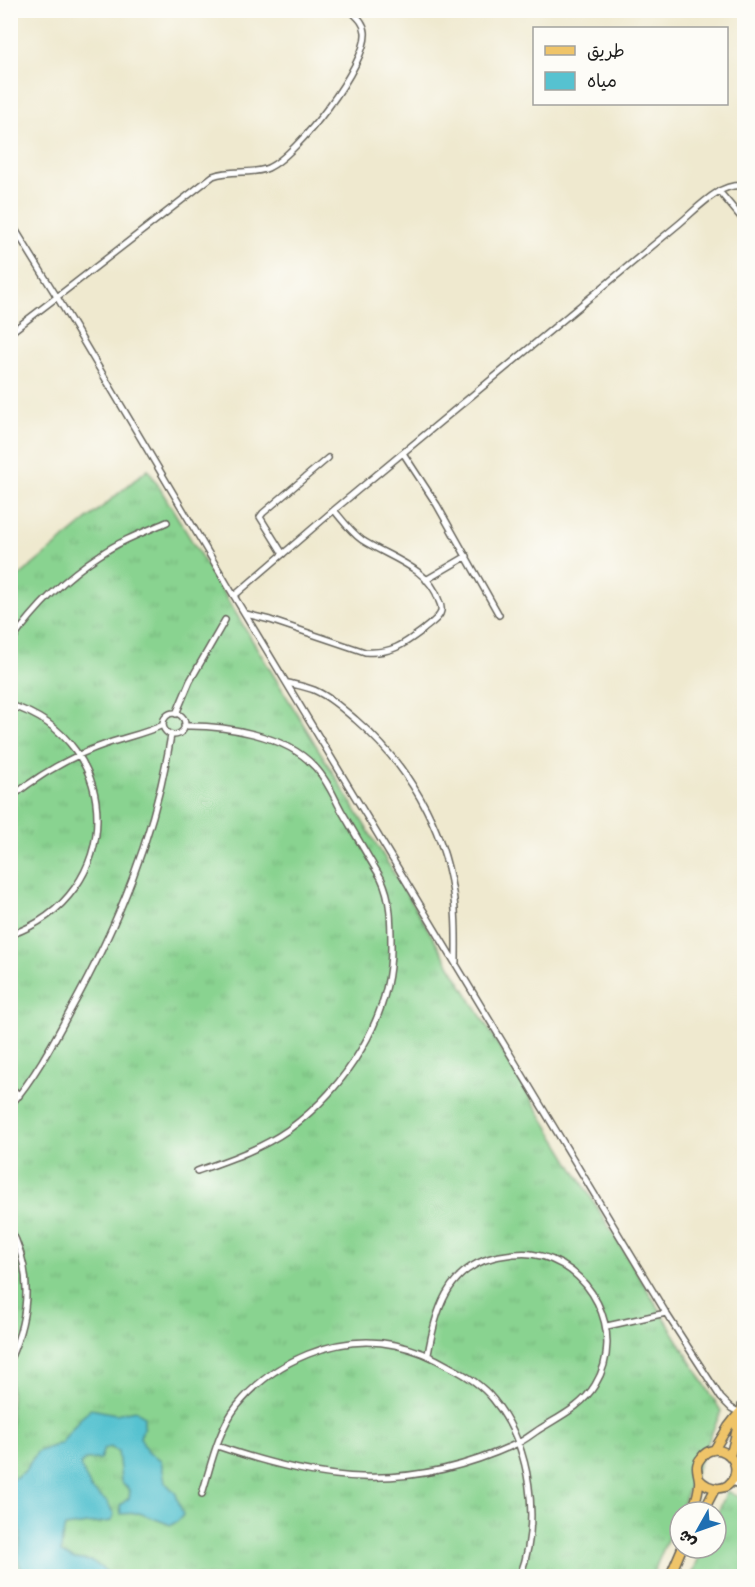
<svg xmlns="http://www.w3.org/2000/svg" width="755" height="1587" font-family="Caveat,'Playpen Sans Arabic',sans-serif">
	<defs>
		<pattern id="grass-tufts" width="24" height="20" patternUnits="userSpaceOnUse" patternTransform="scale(1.5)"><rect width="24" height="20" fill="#89d390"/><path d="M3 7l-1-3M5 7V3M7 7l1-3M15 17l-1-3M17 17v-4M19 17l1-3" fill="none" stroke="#76b57c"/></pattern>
	</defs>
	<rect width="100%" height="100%" fill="#fdfcf7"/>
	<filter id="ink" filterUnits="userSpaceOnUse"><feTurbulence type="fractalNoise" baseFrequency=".0167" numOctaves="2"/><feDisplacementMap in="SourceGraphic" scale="12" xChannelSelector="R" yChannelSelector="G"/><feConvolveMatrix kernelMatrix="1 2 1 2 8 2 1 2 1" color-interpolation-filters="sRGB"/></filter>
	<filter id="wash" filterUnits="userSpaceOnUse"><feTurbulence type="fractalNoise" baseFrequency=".008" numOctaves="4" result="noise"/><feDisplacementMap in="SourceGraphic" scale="24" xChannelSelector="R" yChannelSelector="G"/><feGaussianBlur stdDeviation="1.35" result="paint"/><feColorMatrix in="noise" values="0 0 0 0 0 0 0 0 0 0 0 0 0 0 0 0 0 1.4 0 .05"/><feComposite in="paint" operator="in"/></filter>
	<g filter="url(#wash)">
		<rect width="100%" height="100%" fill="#efe9cf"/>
		<path fill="url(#grass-tufts)" stroke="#527856" stroke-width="1.5" d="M148,469l573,942 -69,165h-641v-993z
			M727,1491l17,8v77h-53l12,-28h13v-31z"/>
		<path fill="#56c2d0" stroke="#396f76" stroke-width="1.5" d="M91,1409l25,5 19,-4 9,6v11l-4,10 7,15 14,8 4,22 11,12 7,21 -5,6 -7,4 -32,-12 -18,1 -1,-9 9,-7 1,-7 -9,-10 -3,-30 -8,-4 -6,2 -4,10 -15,1 -5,5 11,24 16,13 7,12 -2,7 -47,6 -3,12 -1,14 13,6 18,2 21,15h-90l-5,-18 3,-23 -10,-41v-14l13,-8 13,-20 24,-9 22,-28z"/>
	</g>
	<g filter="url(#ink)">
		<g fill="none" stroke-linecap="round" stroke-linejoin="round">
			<g stroke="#66645b" stroke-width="8">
				<path id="minor" d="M350,10c7,7 14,12 15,22 3,32 -68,123 -97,136 -15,7 -37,1 -55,8l-156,121 177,299 432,717 55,85 10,10 9,5
					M719,191l25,30
					M10,221l47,76 -47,36
					M403,453l34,52 62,110
					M283,554l-23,-37 3,-4 65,-55
					M426,580l41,-24
					M234,596l100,-86 346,-287c18,-15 40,-41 64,-37
					M246,614l24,6 95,32c26,2 38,-7 58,-22 5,-5 13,-9 17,-16 2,-4 1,-9 -1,-13 -9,-33 -51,-44 -77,-61 -11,-8 -19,-19 -28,-30
					M10,643c25,-35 54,-65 90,-88 20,-14 44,-23 67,-33
					M288,683c8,2 18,4 26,7 16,7 29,19 42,30 51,44 87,105 97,173 4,23 3,45 3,69
					M10,705c117,36 115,191 0,230
					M163 724a11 11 0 1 1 22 0a11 11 0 1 1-22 0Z
					M176,714l14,-33 35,-61
					M184,726c40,-1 102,9 130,40 12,12 19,29 27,44 13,22 26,45 40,68 10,21 10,43 10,67 1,72 -45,143 -103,185 -27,19 -60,30 -91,41
					M10,798c30,-24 63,-43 99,-55 18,-6 37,-10 54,-18
					M10,1086l9,10
					M10,1106c24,-28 42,-61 59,-93 49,-88 86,-178 102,-278
					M10,1228c23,43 20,87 0,131
					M607,1326l59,-13
					M217,1446c109,37 192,47 299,-2 10,-4 18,-12 27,-17 20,-12 40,-22 52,-42 32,-52 -4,-123 -64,-131 -12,-2 -25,1 -36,3 -49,12 -59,54 -67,97
					M731,1482l13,5
					M202,1494c9,-29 16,-64 35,-88 36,-45 101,-73 158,-61 20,4 38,12 55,22 16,8 31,17 43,32 38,46 48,122 27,177"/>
			</g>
			<g stroke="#66645b" stroke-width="11">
				<path id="primary" d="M714,1450l14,-23 11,-14
					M730,1456c6,-18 8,-38 14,-55
					M692,1512c3,-9 8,-22 7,-32 -1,-9 -5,-14 2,-22 13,-19 41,-2 33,19 -7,16 -25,13 -35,2
					M703,1512l12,-23
					M670,1576l12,-28"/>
			</g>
			<use href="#minor" stroke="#fff" stroke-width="5"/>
			<use href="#primary" stroke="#efc469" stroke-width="8"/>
		</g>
	</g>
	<rect width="755" height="1587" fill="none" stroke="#fdfcf7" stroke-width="36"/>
	<rect x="533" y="27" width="195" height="78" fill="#fdfcf7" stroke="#a3a29f" stroke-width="1.5"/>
	<rect x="545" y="46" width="30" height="9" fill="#efc469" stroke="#a3a29f" stroke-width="1.5"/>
	<text x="587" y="57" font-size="18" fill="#1c1c1c">طريق</text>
	<rect x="545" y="72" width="30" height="18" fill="#56c2d0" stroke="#a3a29f" stroke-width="1.5"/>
	<text x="587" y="87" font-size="18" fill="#1c1c1c">مياه</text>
	<g transform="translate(698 1530) rotate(230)"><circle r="28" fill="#fdfcf7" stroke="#a3a29f" stroke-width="1.5"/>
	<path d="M0-4.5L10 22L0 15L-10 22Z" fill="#1f6fb2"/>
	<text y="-9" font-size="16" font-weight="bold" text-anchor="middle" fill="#1c1c1c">ش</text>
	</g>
</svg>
